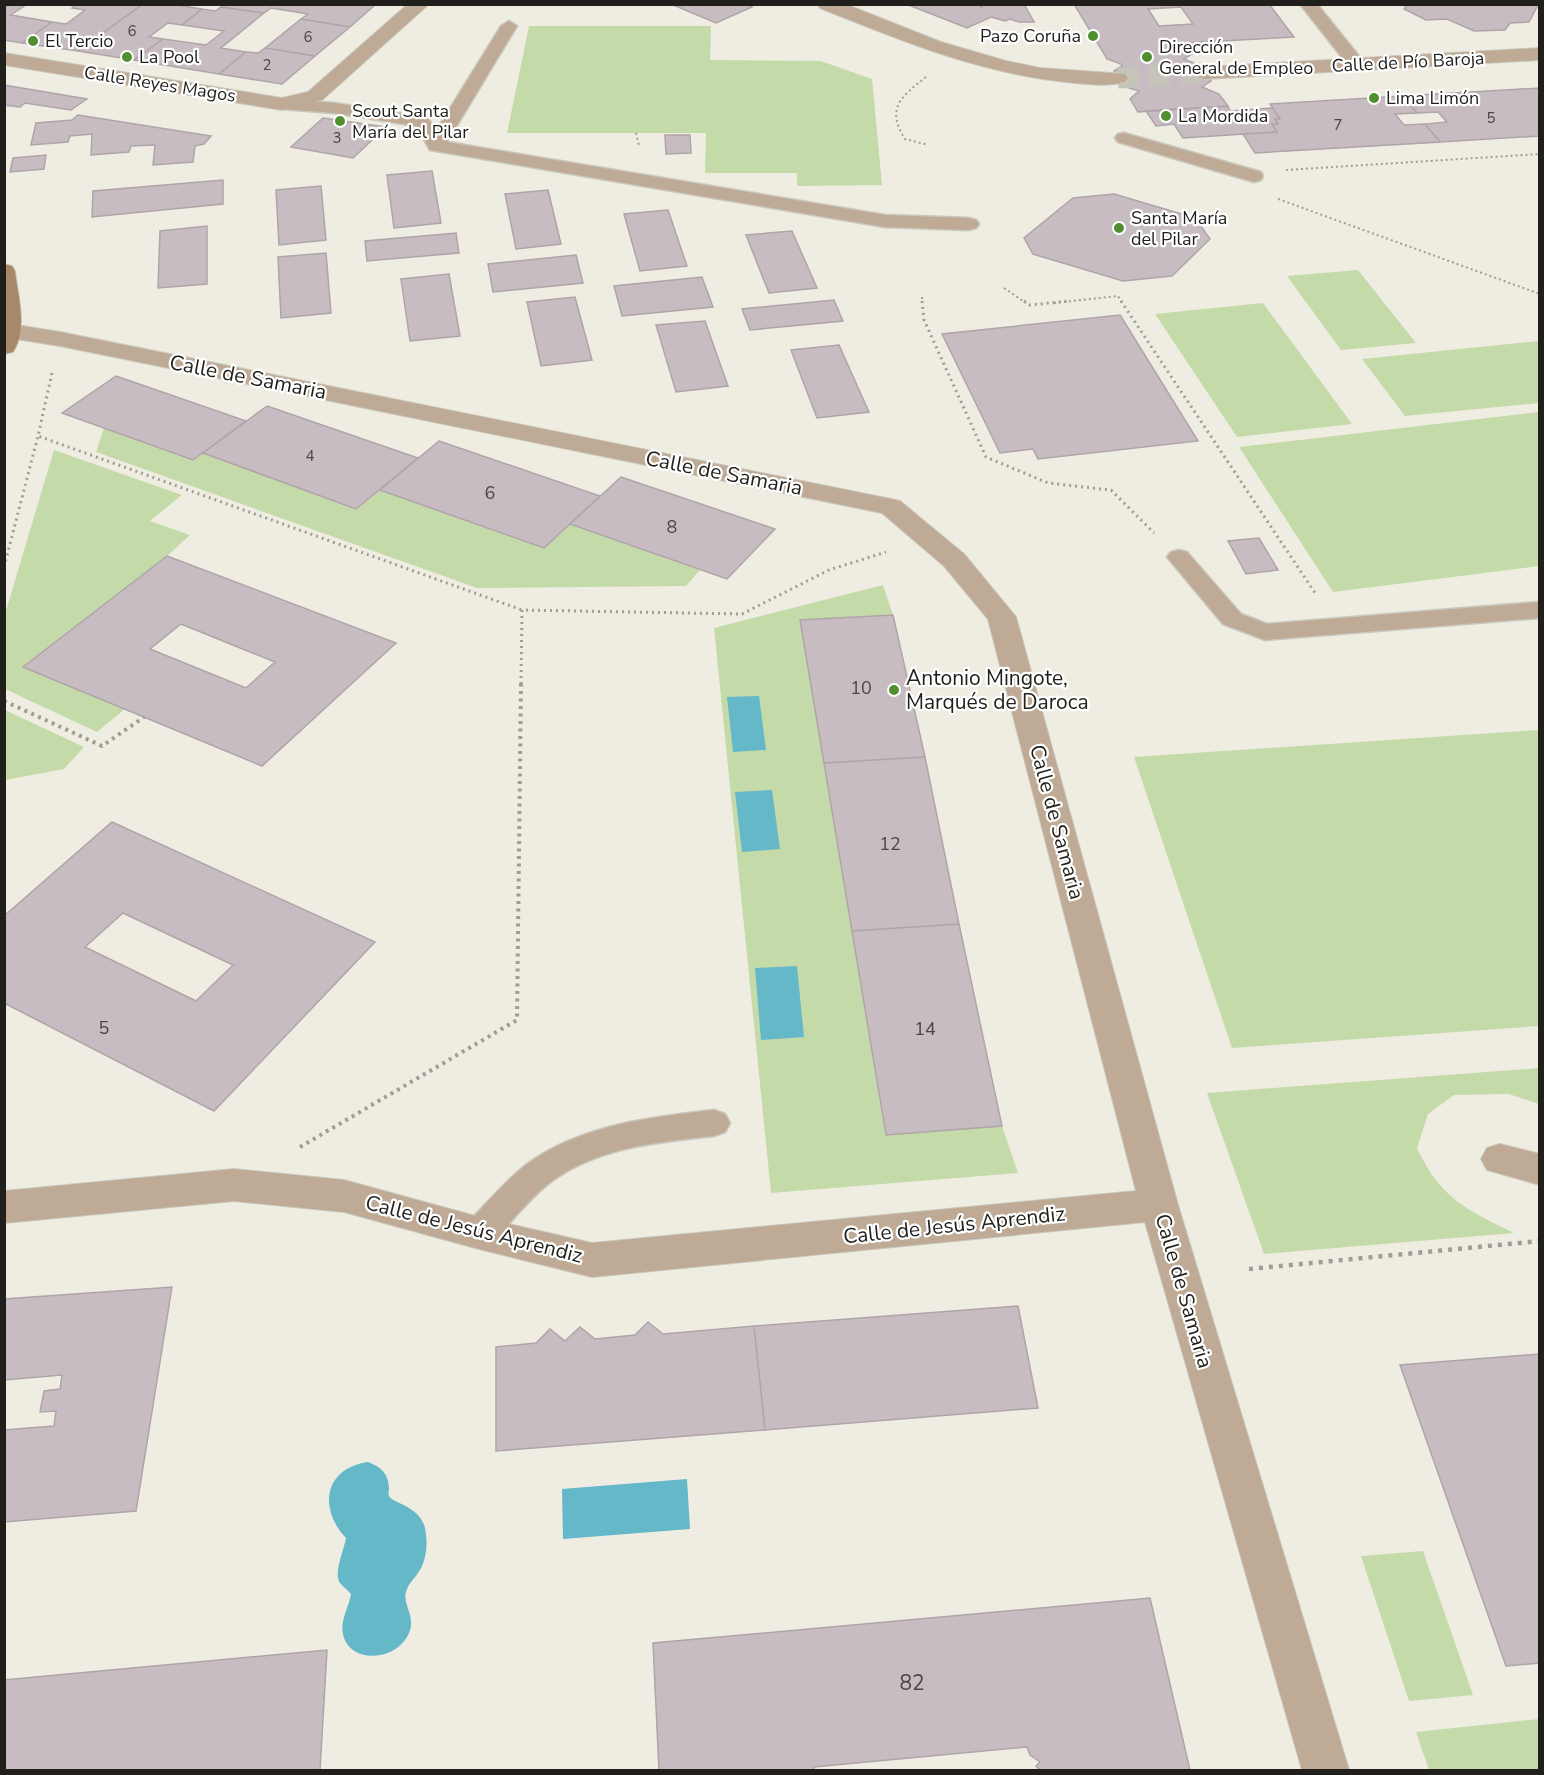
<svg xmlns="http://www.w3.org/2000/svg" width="1544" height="1775" font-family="'Nunito Sans',sans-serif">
	<rect width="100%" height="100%" fill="#efede2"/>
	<path fill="#c5daa9" d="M529,26h182l-1,34 111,1 51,18 10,106 -85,1v-13h-92l1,-40h-199z
		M1358,270l58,73 -75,7 -54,-74z
		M1263,303l89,121 -115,13 -82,-123z
		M1539,341v62l-134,13 -43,-57z
		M1539,412v154l-206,26 -94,-145z
		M104,428l89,32 10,-7 153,56 24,-19 163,58 27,-24 130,46 -14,16 -209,2 -381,-136z
		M54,450l128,45 -32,26 40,14 -23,21 -143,110 101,43 -28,23 -92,-43v-75z
		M883,585l10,30 -92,5 84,514 117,-8 16,47 -247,20 -57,-565z
		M5,710l79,37 -20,22 -59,11z
		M1539,730v296l-307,22 -98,-291z
		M1539,1068v36l-30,-10 -55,1 -26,19 -11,34c23,50 50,62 97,85l-250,21 -57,-161z
		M1423,1551l50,144 -64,6 -48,-145z
		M1539,1719v51h-110l-13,-38z"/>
	<path fill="#65b8c8" d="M759,696l7,54 -33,2 -6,-55z
		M772,790l8,59 -38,3 -7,-60z
		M797,966l7,71 -43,3 -6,-72z
		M368,1462c13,5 20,11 21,26 0,2 -1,6 0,8 3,7 31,10 36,32 3,15 2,32 -7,45 -4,6 -10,11 -12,19 -4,15 14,27 -1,48 -15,21 -56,23 -62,-6 -3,-14 6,-27 8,-40 -3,-4 -8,-7 -11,-11 -7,-9 4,-33 6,-45 -28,-29 -22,-70 22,-76z
		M687,1479l3,50 -127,10 -1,-50z"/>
	<path fill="#c7bcc1" stroke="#afa4a9" stroke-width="1.5" fill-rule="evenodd" d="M10,4h17l-16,11 41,7 -30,21 -18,-3v-32z
		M77,4h66l-65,47 -56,-8 30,-21 14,2 19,-14 -13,-2z
		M143,4h27l32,5 -20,16 -14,-2 -19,14 14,2 -29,21 -56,-9z
		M224,4h152l-26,23 -49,-8 7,-5 -37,-6 -7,5 -43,-6z
		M671,4h74l7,3 -36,16z
		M906,4h70l6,3 -1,-3h43l10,18h-15l-9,-3 -5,2 -14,-4 -24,11z
		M1074,4h195l25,33 -108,6 6,11 -8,5 17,7 10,15 -9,6 17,7 9,12 -90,6 -8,-13 9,-8 -16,-5 -9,-15 8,-5 -1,-2 -14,-5zM1181,7l12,17 -34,2 -11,-17z
		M1407,4h131v1l-9,17 -19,1 -5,7 -31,1 -27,-12 -21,1 -22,-11z
		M221,7l43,6 -43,35 25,4 -27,22 -85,-14 29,-21 43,6 18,-14 -42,-6 20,-16 13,2z
		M301,19l49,8 -35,29 -50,-8z
		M265,48l50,8 -33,28 -63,-10 27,-22 12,1z
		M4,85l83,14 -16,11 -46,-7 -5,4 -16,-2z
		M1540,88v48l-100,6 -15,-18 22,-2 -9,-10 -21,1 -14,-17z
		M1403,96l14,17 -22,1 9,11 21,-1 15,18 -185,11 -12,-19 34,-2 -5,-8h6l-3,-5h5l-10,-15z
		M1228,106l2,5 43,-3 7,11h-5l3,5h-6l5,8 -94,6 -9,-14 -18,2 -10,-15z
		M78,115l133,21 -7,8 -9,2 -2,16 -40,3 2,-20 -24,1 -2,6 -38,3 1,-21 -22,2 -2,6 -37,3 5,-22 36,-3z
		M323,118l63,9 -33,31 -62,-11z
		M665,135h25l1,18 -25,1z
		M46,155l-2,14 -34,3 3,-14z
		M432,171l9,52 -47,5 -7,-53z
		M223,180v24l-131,13 1,-26z
		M321,186l5,54 -47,5 -3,-55z
		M548,190l13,54 -45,5 -11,-55z
		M1114,194l81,24 15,21 -38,37 -49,5 -90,-27 -9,-16 49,-40z
		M668,210l19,56 -47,5 -16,-57z
		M207,226v58l-49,4 2,-57z
		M792,231l25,57 -48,5 -23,-58z
		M456,233l3,20 -92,8 -2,-20z
		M326,253l5,60 -50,5 -3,-61z
		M576,255l7,28 -90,9 -5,-28z
		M449,274l11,62 -50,5 -9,-62z
		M702,277l11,30 -91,9 -8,-30z
		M575,297l17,63 -51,6 -14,-64z
		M834,300l9,21 -93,9 -8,-21z
		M1120,315l78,126 -160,18 -5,-10 -33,4 -58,-119z
		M705,321l23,65 -52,6 -20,-67z
		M839,345l30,67 -52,6 -26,-68z
		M116,376l130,45 -53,39 -131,-47z
		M267,406l151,52 -62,51 -153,-56z
		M439,441l161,55 -56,52 -164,-58z
		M621,477l154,52 -48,50 -157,-55z
		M1259,538l19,32 -32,4 -18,-33z
		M167,556l229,87 -134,123 -239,-99zM181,624l94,38 -29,26 -96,-39z
		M893,615l32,142 -101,6 -24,-143z
		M925,757l34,167 -107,7 -28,-168z
		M112,822l263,120 -161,169 -210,-108v-87zM123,913l110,52 -37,36 -111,-54z
		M959,924l43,202 -116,9 -34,-204z
		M172,1287l-36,224 -132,11v-92l50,-4 2,-15 -16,1 4,-21 16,-2 2,-14 -58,5v-81z
		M1018,1306l20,102 -273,22 -11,-104z
		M648,1322l15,12 91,-8 11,104 -269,21v-104l40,-4 14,-14 15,12 15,-14 15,12 40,-4z
		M1540,1354v309l-34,3 -106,-301z
		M1150,1598l40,172h-150l-4,-4 4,-4 -10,-7 -3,-8 -213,20v3h-155l-6,-127z
		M327,1650l-7,120h-316v-90z"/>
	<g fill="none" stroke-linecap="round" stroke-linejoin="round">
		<path stroke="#c6c4ba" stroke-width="21" stroke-dasharray="21 10" stroke-linecap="butt" d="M1118,78l87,-5"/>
		<g stroke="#cac8be" stroke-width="3">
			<path id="lane" d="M1300,4h17l46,57 2,4 -2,4h-12z
				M509,21l8,5 -70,116 438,73 84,3 7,2 3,4 -3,4 -7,2 -84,-3 -449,-76 -6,-1 -14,-24 -82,-13 -52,-4 -6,-1 -3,-4 3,-4 6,-1 52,4 88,14 6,1 8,13 65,-105z
				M1124,133l137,39 2,4 -2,4 -7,2 -136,-40 -3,-4 3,-4z
				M1179,550l8,2 54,62 26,10 273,-22v16l-275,22 -42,-16 -56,-67 4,-5z
				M714,1110l11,4 5,9 -5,9 -11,4c-56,6 -115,11 -162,45 -23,17 -41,42 -61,62l-12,4 -12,-4 -5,-10 5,-10c21,-20 39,-44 63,-61 53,-37 121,-45 184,-52z"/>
		</g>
		<g stroke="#cac8be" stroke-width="2">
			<path id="street" d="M408,4h21l-107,96 -40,10 -278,-45v-12l278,45 26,-6z
				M818,4h27l96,38 65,19 34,7 85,6 3,4 -3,4c-18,5 -41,2 -59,0 -87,-9 -166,-42 -246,-74z
				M1540,48v12l-335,19 -7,-2 -3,-4 3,-4 7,-2z
				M4,323l56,9 831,167 9,2 64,53 52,63 162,588 171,565h-47l-157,-548 -553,55 -113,-28 -135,-37 -110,-11 -230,22v-32l230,-22 110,11 135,37 113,26 544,-52 -148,-572 -44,-53 -62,-53 -822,-167 -56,-9z
				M1500,1144l40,10v31l-53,-15 -6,-11 6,-11z"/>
		</g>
		<g stroke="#cac8be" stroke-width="2">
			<path id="secondary" d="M4,264l8,2 3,5c3,25 13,59 -2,81l-9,2z"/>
		</g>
		<path stroke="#9f9d95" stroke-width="2" stroke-dasharray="2 3" stroke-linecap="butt" d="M926,77c-24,19 -41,31 -21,62l23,6
			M636,133l3,13
			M1286,170l254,-16
			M1278,199l262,95
			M1004,288l22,15
			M922,297v6
			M1054,303l64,-7 4,7"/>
		<path stroke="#9f9d95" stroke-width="3" stroke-dasharray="2 4" stroke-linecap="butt" d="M922,301l2,19 62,137 62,26 63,7 43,43
			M1024,301l6,4 39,-4
			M1121,301l194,292
			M52,373l-14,63 484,174
			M4,567l34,-131
			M521,684l1,-74 220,4 87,-44 57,-18"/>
		<path stroke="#9f9d95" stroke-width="4" stroke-dasharray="3 4.5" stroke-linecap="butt" d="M4,701l98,45 42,-29
			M300,1147l217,-127 4,-337"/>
		<path stroke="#9f9d95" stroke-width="4.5" stroke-dasharray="4 6" stroke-linecap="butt" d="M1249,1269l291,-28"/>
		<use href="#lane" fill="#beaa95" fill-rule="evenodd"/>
		<use href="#street" fill="#beaa95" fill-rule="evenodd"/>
		<use href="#secondary" fill="#a7896a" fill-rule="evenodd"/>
	</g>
	<g fill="#508f30" stroke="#fff" stroke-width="2">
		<circle cx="1093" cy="36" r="6"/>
		<circle cx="33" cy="41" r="6"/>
		<circle cx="127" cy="57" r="6"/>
		<circle cx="1147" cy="57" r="6"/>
		<circle cx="1374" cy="98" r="6"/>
		<circle cx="1166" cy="116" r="6"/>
		<circle cx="340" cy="121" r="6"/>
		<circle cx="1119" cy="228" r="6"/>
		<circle cx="894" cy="690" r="6"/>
	</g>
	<g text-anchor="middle" stroke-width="4.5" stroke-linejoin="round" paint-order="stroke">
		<g font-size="15" fill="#4a4644">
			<text x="132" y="36">6</text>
			<text x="308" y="42">6</text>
			<text x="267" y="70">2</text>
			<text x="1491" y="123">5</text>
			<text x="1338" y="130">7</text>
			<text x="337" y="143">3</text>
			<text x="310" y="461">4</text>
		</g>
		<g font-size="18" fill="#201f1b" stroke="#fff" text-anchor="start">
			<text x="1081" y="42" text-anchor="end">Pazo Coruña</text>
			<text x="45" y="47">El Tercio</text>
			<text x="1159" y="53">Dirección<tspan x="1159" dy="21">General de Empleo</tspan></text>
			<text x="139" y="63">La Pool</text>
			<text x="1386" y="104">Lima Limón</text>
			<text x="352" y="117">Scout Santa<tspan x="352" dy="21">María del Pilar</tspan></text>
			<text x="1178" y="122">La Mordida</text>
			<text x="1131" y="224">Santa María<tspan x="1131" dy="21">del Pilar</tspan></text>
		</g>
		<g font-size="18" fill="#201f1b" stroke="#fff">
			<text transform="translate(1408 62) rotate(-3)" y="6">Calle de Pío Baroja</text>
			<text transform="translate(160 84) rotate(9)" y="6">Calle Reyes Magos</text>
		</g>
		<g font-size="18" fill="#4a4644">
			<text x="490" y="499">6</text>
			<text x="672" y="533">8</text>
			<text x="861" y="694">10</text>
			<text x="890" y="850">12</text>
			<text x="104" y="1034">5</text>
			<text x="925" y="1035">14</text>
		</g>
		<g font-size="21" fill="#201f1b" stroke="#fff">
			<text transform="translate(248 377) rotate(11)" y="7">Calle de Samaria</text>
			<text transform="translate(724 473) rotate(11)" y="7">Calle de Samaria</text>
			<text transform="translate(1057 822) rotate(75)" y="7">Calle de Samaria</text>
			<text transform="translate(954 1225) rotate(-6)" y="7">Calle de Jesús Aprendiz</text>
			<text transform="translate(474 1229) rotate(14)" y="7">Calle de Jesús Aprendiz</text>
			<text transform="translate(1184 1291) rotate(74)" y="7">Calle de Samaria</text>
		</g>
		<g font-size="21" fill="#201f1b" stroke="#fff" text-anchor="start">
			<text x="906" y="685">Antonio Mingote,<tspan x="906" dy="24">Marqués de Daroca</tspan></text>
		</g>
		<g font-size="21" fill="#4a4644">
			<text x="912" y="1690">82</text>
		</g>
	</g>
	<rect width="1544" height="1775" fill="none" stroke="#201f1b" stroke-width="12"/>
</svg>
